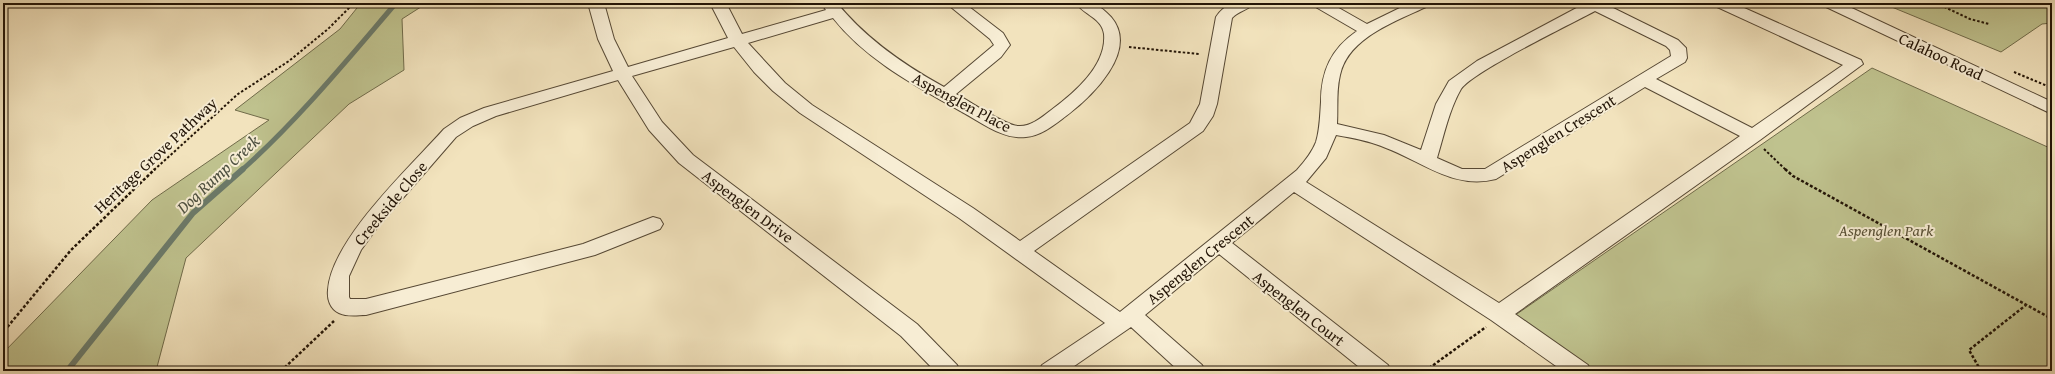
<svg xmlns="http://www.w3.org/2000/svg" width="2055" height="374" font-family="'Gentium Book Plus',serif">
	<rect width="100%" height="100%" fill="#f2e3bd"/>
	<filter id="stains"><feTurbulence type="fractalNoise" baseFrequency=".005" numOctaves="4"/><feColorMatrix values="0 0 0 0 .2 0 0 0 0 .09 0 0 0 0 .02 0 0 0 .5 -.17"/></filter>
	<radialGradient id="worn" r=".72"><stop offset=".6" stop-color="#630" stop-opacity="0"/><stop offset="1" stop-color="#630" stop-opacity=".3"/></radialGradient>
	<path fill="#bfc28e" stroke="#706b4a" d="M361,3h66l-25,16 2,51 -55,34 -163,154 -29,109 3,4h-157v-18l149,-153 117,-80 -34,-10 105,-81z
		M1882,3h170v20l-10,1 -41,28z
		M1872,68l180,81v222h-462l-76,-55z"/>
	<g fill="none" stroke-linecap="round" stroke-linejoin="round">
		<path stroke="#6b7a6a" stroke-width="5" d="M242,170c57,-51 105,-110 154,-167"/>
		<path stroke="#6b7a6a" stroke-width="6" d="M67,371l126,-158 50,-44"/>
		<g stroke="#564834" stroke-width="2">
			<path id="minor" d="M588,3h16l10,36 14,28 100,-29 -18,-35h16l16,31 84,-24 -5,-7h16c29,36 67,62 107,84l50,-42 -4,-6 -44,-36h18l39,30 7,12 -9,12 -45,37c15,8 48,31 62,32 12,1 23,-8 32,-15 23,-17 57,-45 54,-77 -2,-16 -20,-19 -28,-31 17,0 23,1 35,14 29,34 -20,80 -45,99 -12,9 -25,20 -40,21 -23,3 -45,-15 -64,-25 -46,-26 -96,-52 -129,-94l-85,25 37,40 27,22 161,103 47,33 170,-118 10,-19 16,-87c11,-16 20,-14 38,-14 -5,7 -16,8 -22,15l-15,86 -4,12 -10,15 -169,120 86,61 177,-142c8,-9 15,-18 19,-28 4,-13 4,-27 5,-40 0,-31 10,-53 36,-71l-43,-25 -3,-3h19l37,21 43,-21h21l-3,3c-31,15 -80,31 -88,69 -4,16 -2,33 -3,49l47,11 37,15 15,-46 13,-23 28,-20 107,-57 -1,-1h20l75,37 8,8 1,10 -2,4 -29,17 96,49 91,-63 -128,-59 -3,-3h21l128,57 2,4 -103,76 -245,174 73,51 3,6h-28l-72,-51 -197,-128 -62,51 156,122 3,6h-27l-145,-117 -74,61 57,50 3,6h-26l-48,-44 -64,44h-28l3,-6 63,-42 -146,-105 -159,-105 -27,-22 -19,-19 -20,-25 -102,29 30,46 31,33 224,169 40,41 3,6h-25l-34,-35 -222,-173 -30,-33 -31,-50 -122,36 -23,10 -17,11 -79,91 -16,22 -12,26v21l1,2h16l217,-55 70,-27 7,2 3,5 -3,5 -65,26 -229,60c-8,0 -19,2 -27,-2 -9,-4 -12,-14 -11,-23 3,-50 82,-123 116,-161l16,-11 24,-10 129,-37 -15,-32zM1595,11l71,35 4,4 1,6 -186,113h-23l-25,-11c7,-23 12,-48 24,-69 11,-17 110,-65 134,-78zM1645,87l95,49 -241,167 -193,-121 20,-24 10,-23c17,3 34,6 50,13 37,14 68,42 110,31z
				M1821,3h20l211,99v12l-228,-108z"/>
		</g>
		<path stroke="#221406" stroke-width="2" stroke-dasharray="2.5 2" stroke-linecap="butt" d="M1936,3l34,16 19,5
			M1129,47l70,7
			M2014,72l38,16
			M1764,149l22,21
			M154,170l84,-76 51,-33 39,-32 26,-26"/>
		<path stroke="#221406" stroke-width="2.5" stroke-dasharray="3 2" stroke-linecap="butt" d="M1785,169l8,7 259,143
			M3,351l2,-21 66,-80 84,-81
			M281,371l53,-50
			M1425,371l61,-44
			M1981,371l-12,-21 57,-45"/>
		<use href="#minor" fill="#f7edd4" fill-rule="evenodd"/>
	</g>
	<g text-anchor="middle" stroke-width="4" stroke-linejoin="round" paint-order="stroke">
		<g font-size="16" fill="#221406" stroke="#f7edd4">
			<text transform="translate(1941 56) rotate(25)" y="6">Calahoo Road</text>
			<text transform="translate(962 102) rotate(28)" y="6">Aspenglen Place</text>
			<text transform="translate(1558 133) rotate(-32)" y="6">Aspenglen Crescent</text>
			<text transform="translate(155 155) rotate(-43)" y="6">Heritage Grove Pathway</text>
			<text transform="translate(390 203) rotate(-50)" y="6">Creekside Close</text>
			<text transform="translate(748 206) rotate(37)" y="6">Aspenglen Drive</text>
			<text transform="translate(1200 259) rotate(-39)" y="6">Aspenglen Crescent</text>
			<text transform="translate(1299 308) rotate(38)" y="6">Aspenglen Court</text>
		</g>
		<g font-size="16" font-style="italic" fill="#595136" stroke="#f7edd4">
			<text x="1886" y="236">Aspenglen Park</text>
		</g>
		<g font-size="17" font-style="italic" fill="#4d5040" stroke="#f7edd4">
			<text transform="translate(218 174) rotate(-43)" y="6">Dog Rump Creek</text>
		</g>
	</g>
	<rect width="2055" height="374" fill="none" stroke="#f2e3bd" stroke-width="16"/>
	<rect x="4" y="4" width="2047" height="366" fill="none" stroke="#221406" stroke-width="2"/>
	<rect x="8" y="8" width="2039" height="358" fill="none" stroke="#221406"/>
	<rect width="100%" height="100%" filter="url(#stains)"/>
	<rect width="100%" height="100%" fill="url(#worn)"/>
</svg>
